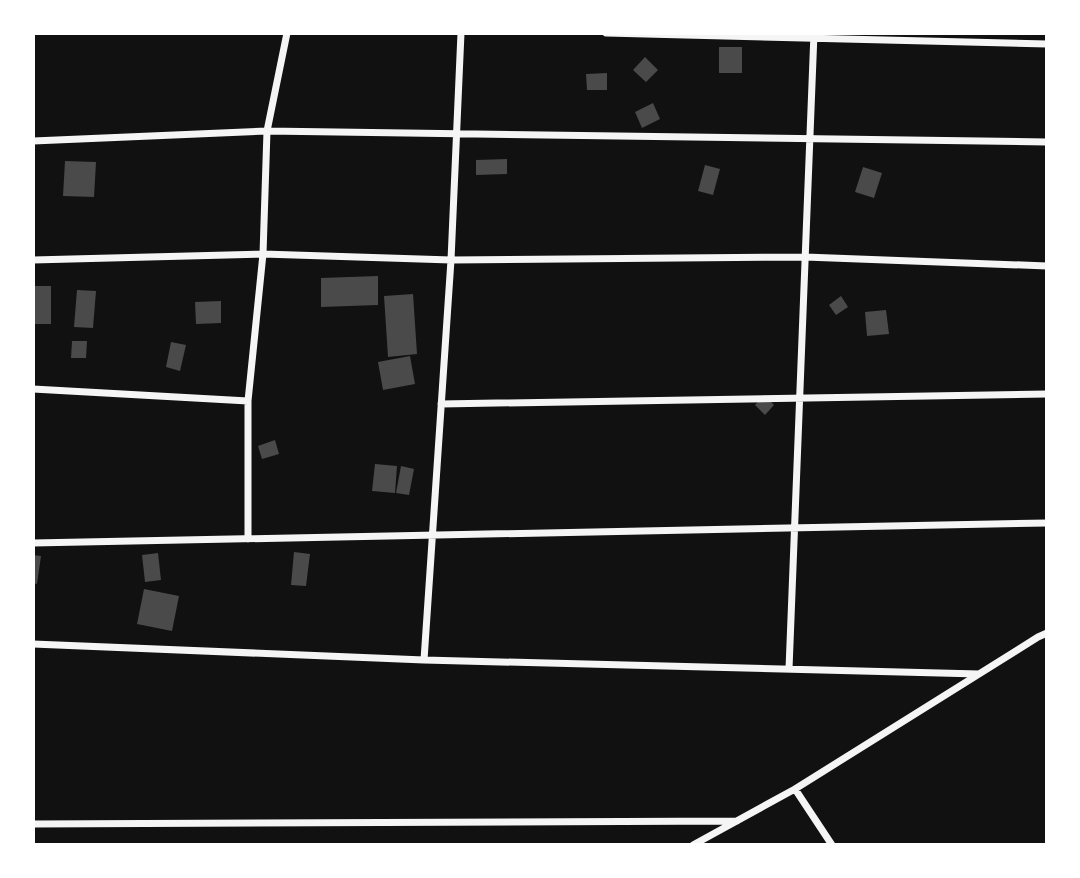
<svg xmlns="http://www.w3.org/2000/svg" width="1080" height="878" font-family="'Fira Sans Condensed',sans-serif">
	<rect width="100%" height="100%" fill="#111"/>
	<path fill="#4a4a4a" d="M719,47h23v26h-23z
		M645,57l13,13 -12,12 -13,-12z
		M607,73v17h-20l-1,-16z
		M653,103l7,16 -18,9 -7,-16z
		M507,159v15l-31,1v-15z
		M65,161l31,1 -2,35 -31,-1z
		M705,165l15,4 -7,26 -15,-4z
		M863,167l19,6 -8,25 -19,-6z
		M378,276v29l-57,2v-29z
		M33,286h18v38h-18z
		M77,290l19,1 -3,37 -19,-1z
		M413,294l4,60 -29,3 -4,-61z
		M841,296l7,11 -12,8 -7,-10z
		M221,301v22l-25,1 -1,-22z
		M886,310l3,24 -22,2 -2,-24z
		M72,341h15l-1,17h-15z
		M171,342l15,3 -6,26 -14,-4z
		M410,356l5,28 -32,6 -5,-28z
		M764,395l10,10 -9,10 -10,-10z
		M275,440l4,14 -17,5 -4,-13z
		M375,464l22,2 -2,27 -23,-2z
		M401,466l13,3 -5,26 -13,-2z
		M294,552l16,2 -4,32 -15,-1z
		M158,553l3,27 -16,2 -3,-27z
		M33,555l8,1 -4,28 -4,-1z
		M144,589l35,7 -7,35 -35,-7z"/>
	<g fill="none" stroke-linecap="round" stroke-linejoin="round">
		<path stroke="#f5f5f5" stroke-width="7" d="M606,33l441,11
			M33,141l234,-10 20,-98
			M33,260l230,-6 188,6 354,-3 242,9
			M33,389l215,12 15,-147 4,-123 780,11
			M441,404l606,-10
			M248,539v-138
			M33,543l1014,-20
			M33,644l391,16 555,14
			M424,660l27,-400 10,-227
			M789,669l25,-636
			M795,789l37,56
			M33,824l704,-3
			M693,845l102,-56 243,-152 9,-4"/>
	</g>
	<rect width="1080" height="878" fill="none" stroke="#ffffff" stroke-width="70"/>
</svg>
